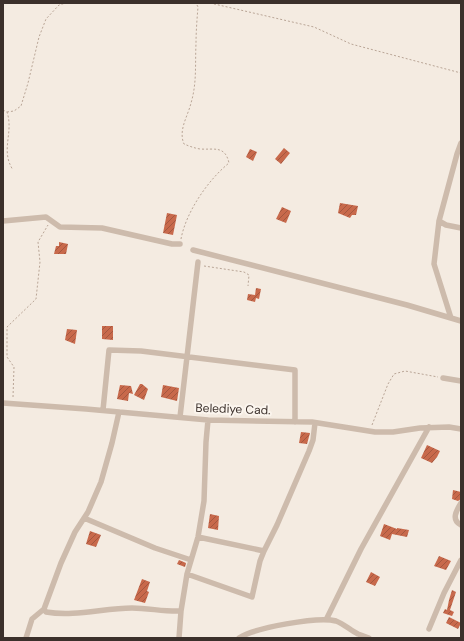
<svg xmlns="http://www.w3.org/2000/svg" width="464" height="641" font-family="'DM Sans',sans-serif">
	<defs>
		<pattern id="building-hatch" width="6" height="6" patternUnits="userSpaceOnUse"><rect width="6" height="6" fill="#c8694b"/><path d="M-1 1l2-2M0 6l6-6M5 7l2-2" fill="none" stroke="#a4573f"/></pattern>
	</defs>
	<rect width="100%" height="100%" fill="#f4ebe1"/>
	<path fill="url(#building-hatch)" d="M284,148l6,5 -9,11 -6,-5z
		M250,149l7,3 -4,9 -7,-4z
		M340,203l18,3 -2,9h-4l-2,3 -12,-5z
		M282,207l9,4 -5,12 -10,-4z
		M167,213l10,2 -4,20 -10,-2z
		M59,242l9,2 -2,10h-12l2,-8h3z
		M256,288l5,1 -2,10 -3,-1 -1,4 -8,-2 1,-6 7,1z
		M102,326h11v14l-11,-1z
		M67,329l10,1 -2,14 -10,-4z
		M140,384h2l6,5 -4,11 -10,-5z
		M120,385l11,1 2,8 -4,-1 -1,8 -11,-2z
		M163,385l16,3 -2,13 -16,-4z
		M301,432l9,1 -3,11 -8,-1z
		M427,445l13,6 -3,6 -5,6 -11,-5z
		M453,490l8,2v7l-3,2 -6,-2z
		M210,514l9,2 -1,14 -10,-2z
		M384,524l13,5v-1l12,2 -2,7 -15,-3 -2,6 -10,-4z
		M90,531l11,4 -5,12 -10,-3z
		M439,556l12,5 -5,9 -12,-4z
		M179,560l7,3 -1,4 -8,-3z
		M371,572l9,5 -5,9 -9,-4z
		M142,579l8,3 -3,9 2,1 -4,11 -11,-3z
		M452,590l4,2 -6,18 4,2 -2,4 -9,-3 2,-4 2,1 2,-10z
		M449,617l12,6 -3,6 -12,-6z"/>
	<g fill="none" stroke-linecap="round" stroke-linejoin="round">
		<path stroke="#b9a596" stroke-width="1" stroke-dasharray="2 2" stroke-linecap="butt" d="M210,3l104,24 37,17 110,29
			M3,110l4,2c7,21 -7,38 6,58
			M7,112l7,-1 7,-5 7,-23 11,-46 7,-18 13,-14 7,-2
			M181,239c5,-27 27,-59 48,-76 -4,-18 -15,-13 -29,-14 -6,-1 -11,-3 -16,-5 -6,-14 4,-28 7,-41 6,-20 4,-39 5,-59 0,-12 1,-25 2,-37l-2,-4
			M204,266l40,6 5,3 -1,11
			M13,397l1,-30 -7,-10v-30l29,-28 4,-37 -2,-20 10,-17
			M372,425l16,-41 6,-10 11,-3 33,6"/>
		<path stroke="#cdbbac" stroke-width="5.5" d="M3,221l43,-4 14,10 42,1 70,16h8
			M439,221l7,4 15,3
			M193,250l214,55 54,16
			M451,318l-17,-54 5,-43 18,-67 4,-11
			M443,378l18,3
			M3,403l83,6 122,11 104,2 63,10h18l27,-4 29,-1 12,2
			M103,410l6,-60 32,1 154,19v52
			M119,412l-7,31 -11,39 -13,30 -13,20 -14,31 -17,46 2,3c29,5 58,-4 86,-4 17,0 33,4 49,3
			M180,417l18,-155
			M461,503c-5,8 -10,17 0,22
			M84,518l71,30 36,12
			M198,537l66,14
			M187,574l65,23 8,-36 4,-10 13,-26 32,-74 4,-11 2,-17
			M326,620l35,-71 68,-122
			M429,629l15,-36 17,-33
			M26,638l6,-19 12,-10
			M179,638l2,-27 6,-37 11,-37 6,-36 2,-59 2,-22
			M239,638c15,-10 79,-22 97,-17 8,3 14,9 22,13 3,1 8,3 11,4"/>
	</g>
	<g text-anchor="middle" stroke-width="4" stroke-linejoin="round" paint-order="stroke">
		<g font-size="12" fill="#3b302b" stroke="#fbf5ee">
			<text transform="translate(233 409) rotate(2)" y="4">Belediye Cad.</text>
		</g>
	</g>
	<rect width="464" height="641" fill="none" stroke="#3b302b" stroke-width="8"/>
</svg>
